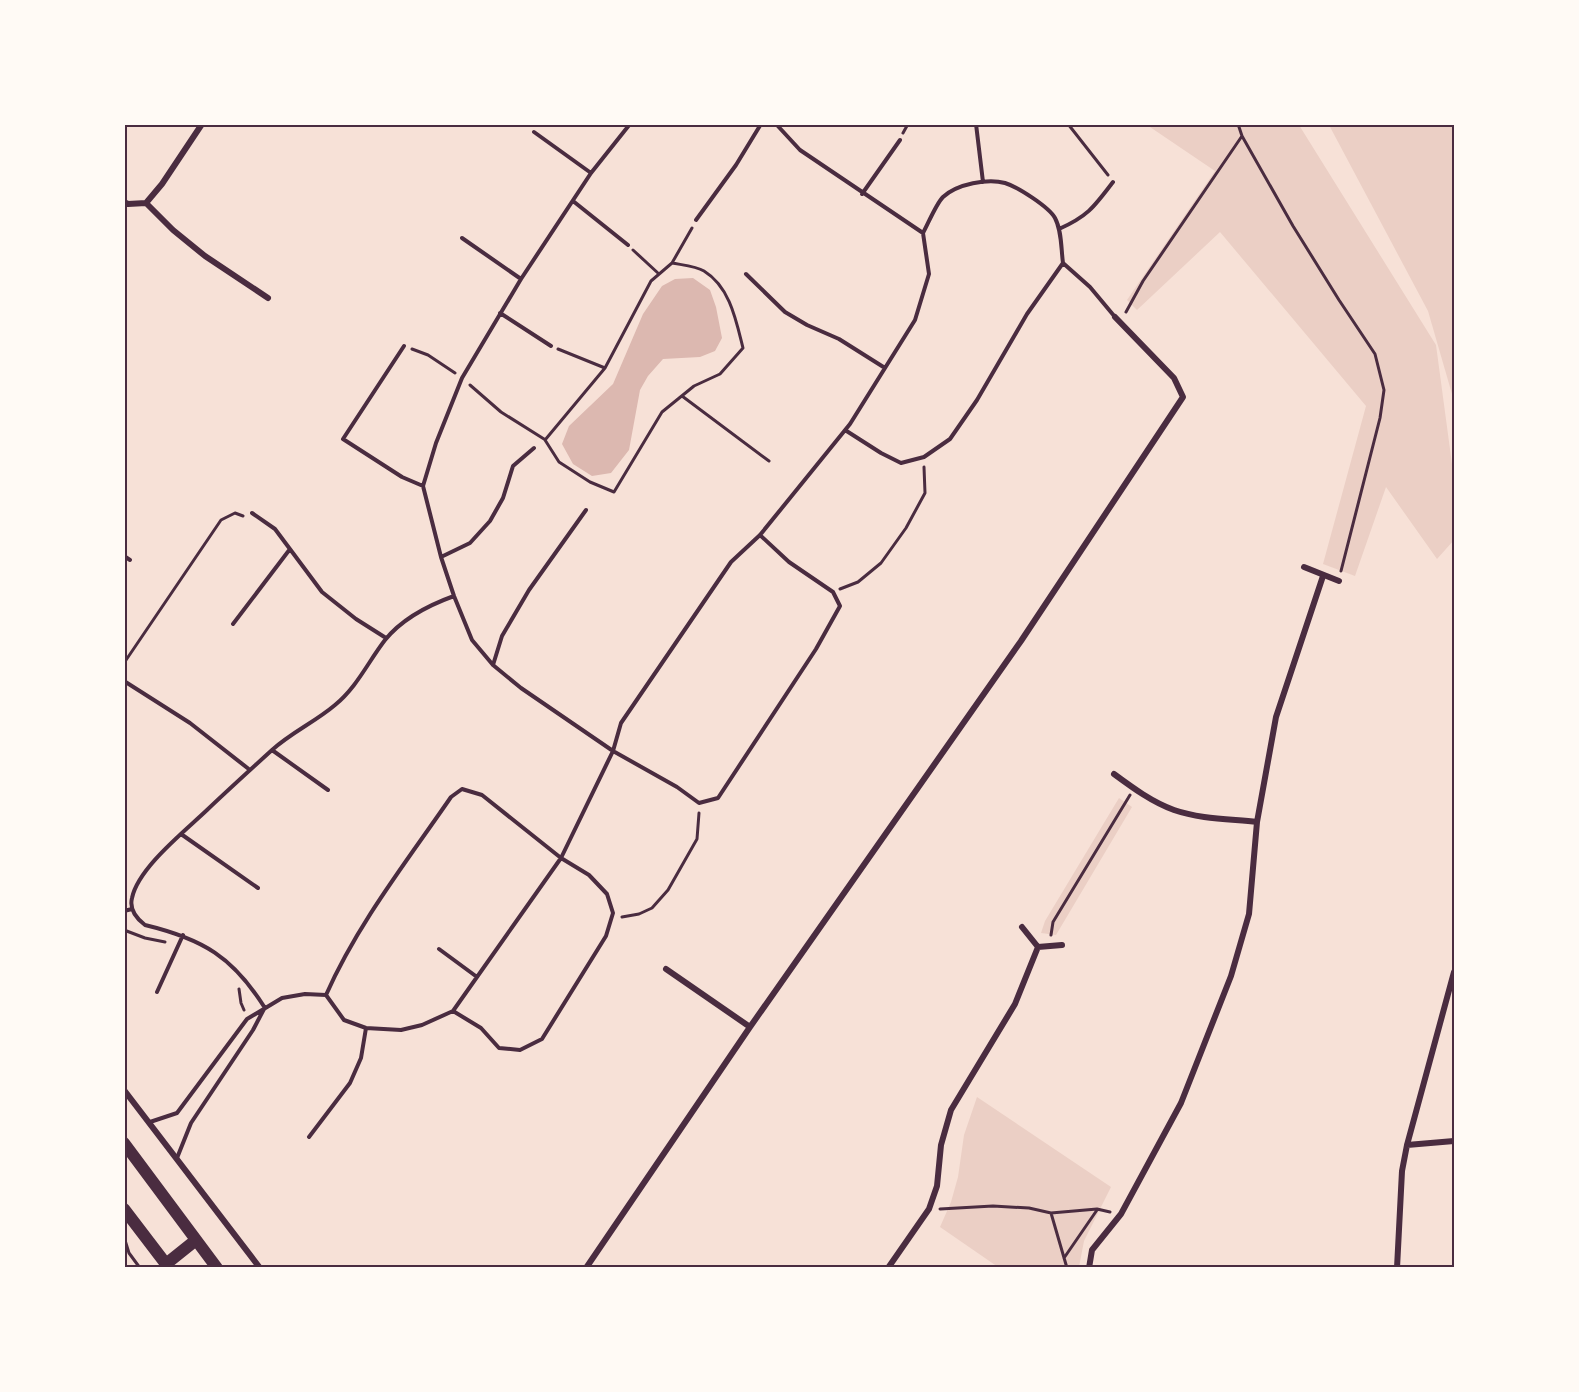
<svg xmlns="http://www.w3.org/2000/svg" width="1579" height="1392" font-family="Rubik,sans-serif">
	<rect width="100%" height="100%" fill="#f7e1d7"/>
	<path fill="#ebcfc5" d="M1147,125h152l137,220 18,134v61l-17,19 -51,-72 -31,89 -32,-12 43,-158 -146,-174 -83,78 -10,-10 88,-129z
		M1329,125h125v276l-26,-90z
		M1119,798l13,9 -76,128 -15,-2 4,-12z
		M977,1097l134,90 -27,54 -5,26h-81l-58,-40 11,-25 7,-25 6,-42z"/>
	<path fill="#dcb8b0" d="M693,278l17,12 6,17 6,31 -7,13 -15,6 -37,2 -15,17 -8,14 -11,60 -18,23 -19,3 -19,-12 -11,-20 7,-18 44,-42 30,-70 19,-28 13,-7z"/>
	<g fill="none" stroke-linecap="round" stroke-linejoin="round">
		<path stroke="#4a2c40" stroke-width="3" d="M1068,124l40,51
			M1238,124l4,12 51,90 46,74 36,54 9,36 -4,28 -39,153
			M903,133l5,-9
			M633,250l26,24
			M672,263c10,2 24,3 32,8 26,16 32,49 39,77l-23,26 -26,12 -32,26 -48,80 -24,-10 -31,-20 -14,-22 60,-72 46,-87z
			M672,263l20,-35
			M1126,312l17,-31 99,-145
			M412,349l16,6 27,18
			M558,349l47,19
			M470,385l31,27 43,27
			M682,396l87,65
			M840,589l18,-7 23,-19 25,-35 19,-35 -1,-26
			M124,663l97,-143 14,-7 8,3
			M622,917l17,-3 13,-6 16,-18 29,-51 2,-26
			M124,930l21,8 20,4
			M1051,935l2,-13 77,-127
			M239,989l2,14 3,7
			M940,1209l53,-3 36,2 22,5 46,-4 13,3
			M1051,1213l16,55
			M124,1237l5,16 11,15
			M1064,1258l33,-48"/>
		<path stroke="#4a2c40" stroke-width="4" d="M630,124l-39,49 -70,106 -59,99 -26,65 -13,43 18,71 13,39 18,44 21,25 28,23 92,63 64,36 22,16 19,-5 98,-149 24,-43 -7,-14 -44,-30 -29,-27
			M976,124l7,58
			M534,132l57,41
			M862,194l38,-54
			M573,201l55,44
			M696,220l40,-55 25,-41
			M1059,229c29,-13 35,-22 54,-47
			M462,238l59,41
			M1063,263l27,24 25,30
			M746,274l39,38 22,13 32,14 46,29
			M500,313l51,33
			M404,346l-61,93 59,38 21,9
			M845,430l36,23 20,10 23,-6 26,-18 27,-39 50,-86 36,-51c-2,-14 -1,-32 -8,-45 -6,-11 -37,-31 -50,-35 -17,-5 -48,1 -62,14 -7,7 -15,27 -20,36
			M252,513l23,16 47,63 34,27 30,19
			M124,556l6,4
			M441,557l29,-14 20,-22 13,-23 10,-32 21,-18
			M233,624l57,-75
			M493,665l9,-29 27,-46 57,-80
			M124,681l66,42 60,47
			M272,750l56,40
			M181,834l77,54
			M124,911l8,-2
			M439,949l38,28
			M157,992l26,-57
			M326,995c32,-72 81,-134 125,-198l11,-8 20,6 79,63 28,17 18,19 6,19 -7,23 -64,103 -22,11 -21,-2 -18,-20 -28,-17
			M265,1008c-32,-51 -62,-69 -120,-83 -8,-6 -16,-15 -13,-27 6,-30 53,-67 75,-88 21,-20 43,-40 65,-60 20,-18 43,-28 63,-45 22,-18 33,-43 50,-65 17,-21 44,-35 69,-44
			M150,1122l27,-9 70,-94 35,-21 23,-4 21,1 18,25 22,8 35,2 21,-5 31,-14 108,-153 52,-107 8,-28 110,-161 29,-27 90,-111 65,-104 14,-46 -6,-41 -123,-83 -24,-26
			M309,1137l41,-54 11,-25 5,-30
			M177,1158l14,-35 62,-93 11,-21"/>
		<path stroke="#4a2c40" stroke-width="6" d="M124,202l4,2 18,-1 16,-19 40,-60
			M146,203l27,27 32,26 63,42
			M1304,567l35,14
			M1114,774c19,14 38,28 60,36 26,9 56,9 83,12
			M1022,927l16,20 24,-2
			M666,969l84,58
			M124,1090l136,178
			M1407,1145l47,-4
			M124,1267l1,1
			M586,1268l164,-241 271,-386 162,-244 -9,-19 -59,-61
			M888,1268l41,-59 8,-23 4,-41 10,-35 64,-106 23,-57
			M1089,1268l3,-18 29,-36 60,-111 50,-127 18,-62 8,-92 19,-105 47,-141
			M1397,1268l5,-97 5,-26 47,-173"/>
		<path stroke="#4a2c40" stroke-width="12" d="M124,1143l93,125
			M124,1209l45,59
			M166,1264l30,-24"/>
	</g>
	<rect width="1579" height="1392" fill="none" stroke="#fffaf5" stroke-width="252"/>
	<rect x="126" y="126" width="1327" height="1140" fill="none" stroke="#4a2c40" stroke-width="2"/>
</svg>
